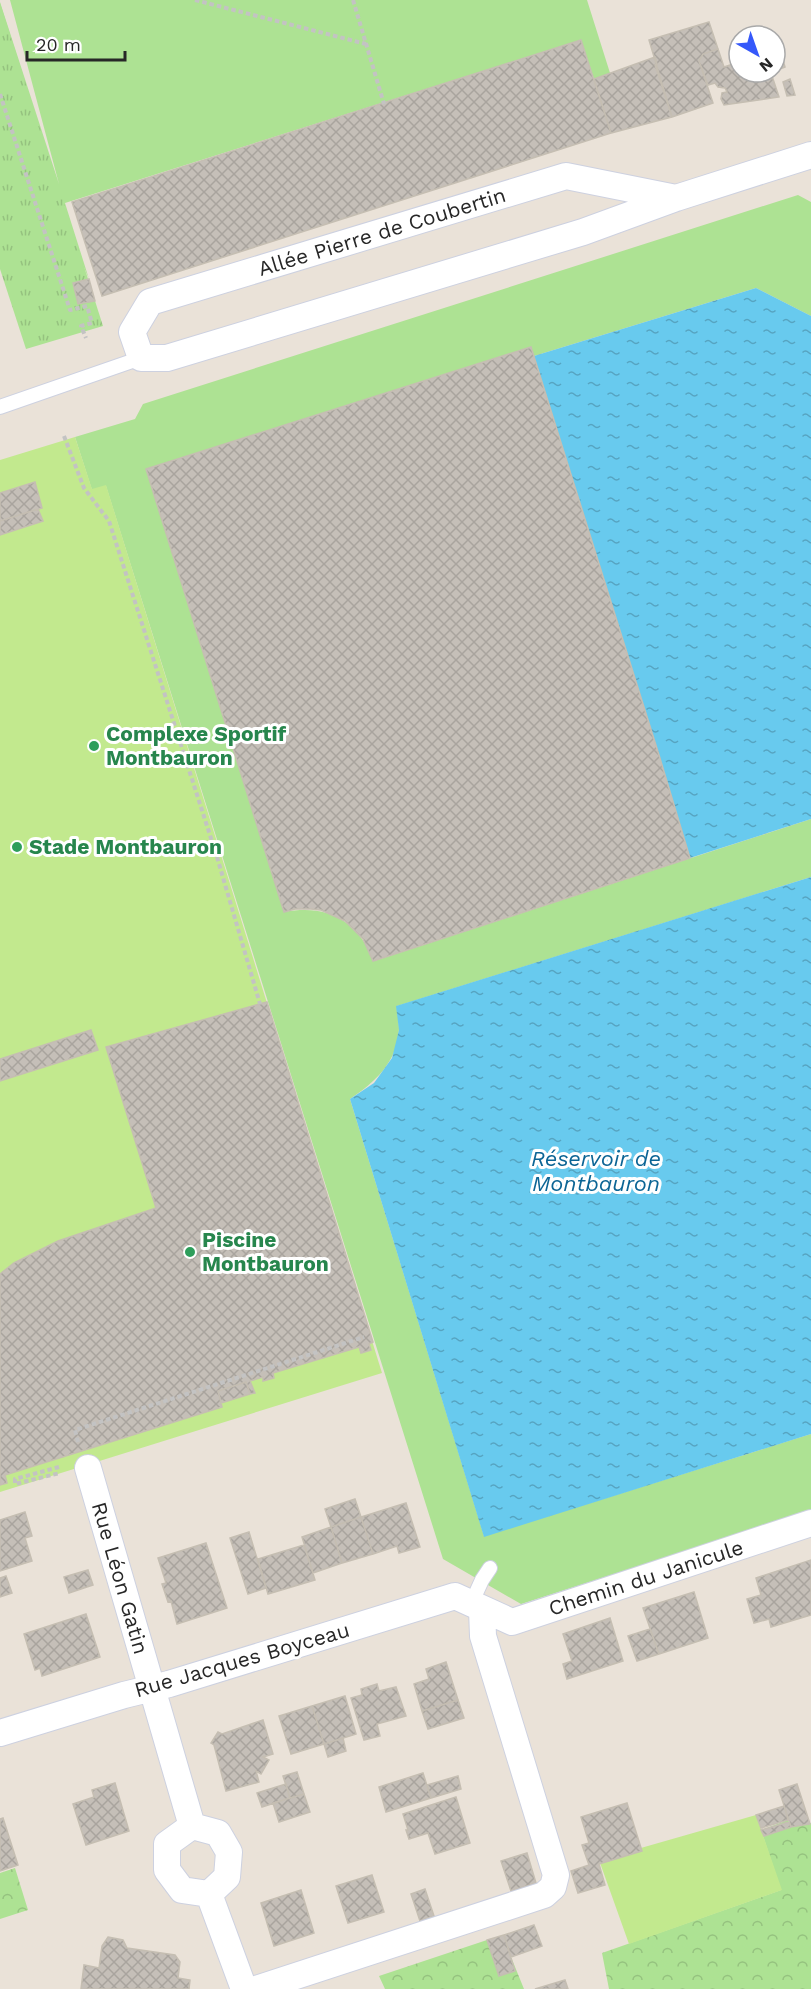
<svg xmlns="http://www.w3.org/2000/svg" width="811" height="1989" font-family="'Work Sans',sans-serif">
	<defs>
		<pattern id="forest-crowns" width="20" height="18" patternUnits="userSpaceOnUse" patternTransform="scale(1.5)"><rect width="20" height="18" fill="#ade293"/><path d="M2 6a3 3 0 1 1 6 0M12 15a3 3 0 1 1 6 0" fill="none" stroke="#95c27f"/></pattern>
		<pattern id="park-tufts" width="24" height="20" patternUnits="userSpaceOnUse" patternTransform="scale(1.5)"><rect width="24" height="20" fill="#ade293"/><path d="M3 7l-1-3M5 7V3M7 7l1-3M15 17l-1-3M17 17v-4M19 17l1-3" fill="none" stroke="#95c27f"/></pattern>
		<pattern id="water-ripples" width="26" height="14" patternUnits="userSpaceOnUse" patternTransform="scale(1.5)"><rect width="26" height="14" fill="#68caee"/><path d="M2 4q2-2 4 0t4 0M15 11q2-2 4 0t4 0" fill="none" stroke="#56a4c1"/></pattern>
		<pattern id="building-cross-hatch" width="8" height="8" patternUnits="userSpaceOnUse" patternTransform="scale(1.5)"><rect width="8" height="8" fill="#c5bfb8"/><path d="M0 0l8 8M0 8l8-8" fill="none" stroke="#a9a49e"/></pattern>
	</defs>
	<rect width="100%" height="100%" fill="#eae2d8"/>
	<path fill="#ade293" d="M10,0h577l23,73 -16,6 -13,-39 -516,163 24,76 -89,-207v-70l59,182z
		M798,195l13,7v114l-55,-28 -222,68 -3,-8 -385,121 138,443c44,-8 73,8 90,49l437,-142v58l-414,129c0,7 2,16 2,23 -2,34 -24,53 -49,70l134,437 327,-102v77l-290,93 -78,-45 -337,-1073 -14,4 -17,-53 60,-18 8,-15z"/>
	<path fill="url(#forest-crowns)" d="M788,1820l3,7 20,-4v166h-202l-7,-36 179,-63 -20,-60z
		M15,1868l13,42 -28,9v-46z
		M487,1940l7,20 17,-3 13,32h-139l-6,-13z"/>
	<path fill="url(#park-tufts)" d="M0,3l103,323 -77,23 -26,-80z"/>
	<path fill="#c2e98e" d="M75,437l17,52 14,-4 276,888 -382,119v-1032z
		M756,1815l26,75 -153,54 -30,-84z"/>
	<path fill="url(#water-ripples)" d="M756,288l55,28v503l-121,39 -156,-502z
		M811,877v557l-327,103 -134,-438 24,-16 18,-25 7,-28 -3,-24z"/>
	<path fill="url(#building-cross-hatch)" stroke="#c5beb2" stroke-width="1.5" d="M709,22l9,27 -15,5 -4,7 14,42 -41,14 -23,-77z
		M581,40l30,93 -509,163 -30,-94z
		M718,49l6,18 15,-5v10h34l-2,1 8,24 -55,8 -3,-6 1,-6 5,-1 -2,-4 -7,-1 -3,-4 -7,2 -9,-24 4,-7z
		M780,49l5,18 -10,4v-20z
		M655,57l2,7 -2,1 17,52 -61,16 -17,-54z
		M790,79l5,16 -8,1 -4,-14z
		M89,279l6,22 -17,3 -5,-21z
		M531,347l128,408 31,103 -317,103 -10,-22 -18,-18 -24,-11 -10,-1h-16l-11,3 -138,-443z
		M35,482l7,26 -42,13v-28z
		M38,509l5,12 -43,14v-14z
		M267,1002l106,340 -4,2 2,6 -10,3 -2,-6 -86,26 1,5 -11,3v-4l-13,4 5,12 -5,1 -4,-12 -28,9 4,16 -217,68 2,8 -7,2v-211l14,-11 44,-22 98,-33 -50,-161z
		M91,1030l7,20 -98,31v-22z
		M246,1382l4,12 -29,9 -3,-12z
		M355,1499l6,18 -30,10 -6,-18z
		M406,1503l14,44 -21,6 -2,-7 -24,8 -12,-37z
		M25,1512l7,24 -7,2 7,23 -32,10v-51z
		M361,1517l12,37 -31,9 -11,-36z
		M331,1527l11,36 -29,10 -11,-36z
		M249,1532l17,56 -18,6 -18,-56z
		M206,1543l21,65 -50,16 -6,-23 -3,1 -6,-18 4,-1 -8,-25z
		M304,1545l11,35 -47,14 -10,-35z
		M811,1560v55l-40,12 -2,-8 -15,4 -7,-24 14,-4 -5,-17z
		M88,1570l5,15 -24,8 -5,-16z
		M6,1576l6,17 -12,4v-19z
		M694,1592l14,46 -49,16 -16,-46z
		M86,1614l14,43 -58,19 -2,-8 -5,2 -11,-36z
		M610,1618l13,43 -56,18 -4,-15 9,-3 -9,-27z
		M650,1629l9,25 -22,7 -9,-25z
		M446,1662l12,38 -36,11 -8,-27 15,-5 -3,-10z
		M377,1684l2,7 17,-4 10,29 -29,8 3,12 -16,4 -13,-42 11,-3 -1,-6z
		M345,1696l11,38 -32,10 -12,-38z
		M458,1700l6,18 -36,11 -6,-18z
		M312,1706l12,38 -33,10 -12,-38z
		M263,1720l10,34 -10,3 6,3 -8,14 -5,-3 3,11 -33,9 -12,-46 -3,-2 7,-11 4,2z
		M343,1738l3,13 -18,6 -4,-13z
		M297,1772l7,22 -14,4 -7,-22z
		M423,1773l8,25 -45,14 -7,-25z
		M458,1776l3,13 -30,9 -4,-13z
		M115,1783l14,48 -43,14 -13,-41 21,-7 -2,-7z
		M286,1784l4,14 -28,9 -5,-14z
		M797,1784l13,40 -19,3 -12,-37z
		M304,1794l6,18 -31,10 -6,-19z
		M456,1797l14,46 -35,11 -7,-21 -19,6 -3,-9h2l-5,-16z
		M627,1803l15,48 -43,13 6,21 -27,8 -7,-22 18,-6 -7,-20 7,-2 -8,-26z
		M784,1806l4,14 -27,8 -5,-13z
		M3,1818l15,47 -18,6v-52z
		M789,1822l2,5 -27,9 -3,-6z
		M527,1853l9,30 -25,8 -10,-30z
		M372,1875l12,37 -36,11 -12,-37z
		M425,1889l9,27 -14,5 -9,-27z
		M301,1890l13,43 -40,13 -13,-43z
		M534,1925l8,21 -31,11 -7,-22z
		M504,1935l11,36 -16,5 -12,-36z
		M108,1937l15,3 4,8 48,7 5,7 -2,16 12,2 -1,9h-108l3,-24 15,3 3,-22z
		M565,1980l3,9h-33z"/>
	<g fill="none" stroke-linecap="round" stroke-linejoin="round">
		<g stroke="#cdd1e0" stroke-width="16">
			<path id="lane" d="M0,407l141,-49
				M471,1604l11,-24 8,-12"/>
		</g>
		<g stroke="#cdd1e0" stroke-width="28">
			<path id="street" d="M676,198l-110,-22 -416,126 -18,30 9,26h26l416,-126 93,-34 135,-43
				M88,1468l104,358 -25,18v26l15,20 27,4 35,95
				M0,1733l124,-38 45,-11 286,-88 57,26 299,-99
				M192,1826l26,7 11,19 -2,25 -18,17
				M256,1989l288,-94 9,-8 3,-12 -73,-239 -1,-27"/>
		</g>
		<path stroke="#c3c3c3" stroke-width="4" stroke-dasharray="4.5 3" stroke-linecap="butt" d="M195,0l171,44
			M353,0l31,104
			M0,94l70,216 17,-4 5,17 -11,3 5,12
			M64,436l20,52 25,33 108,336 43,147
			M78,1442l-3,-12 289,-93
			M59,1467l-44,12v5l45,-11"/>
		<use href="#lane" stroke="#fff" stroke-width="14"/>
		<use href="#street" stroke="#fff" stroke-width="26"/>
	</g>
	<g fill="#2e9e5b" stroke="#fff" stroke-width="2">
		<circle cx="94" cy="746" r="6"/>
		<circle cx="17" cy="847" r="6"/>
		<circle cx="190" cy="1252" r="6"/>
	</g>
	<g text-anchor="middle" stroke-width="6" stroke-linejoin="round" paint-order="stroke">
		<g font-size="21" fill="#272727" stroke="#fff">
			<text transform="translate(382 232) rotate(-17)" y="7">Allée Pierre de Coubertin</text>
			<text transform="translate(120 1578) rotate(74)" y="7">Rue Léon Gatin</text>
			<text transform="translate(646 1578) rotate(-18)" y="7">Chemin du Janicule</text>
			<text transform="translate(242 1660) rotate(-16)" y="7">Rue Jacques Boyceau</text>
		</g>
		<g font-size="21" font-weight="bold" fill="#27864d" stroke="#fff" text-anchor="start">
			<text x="106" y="741">Complexe Sportif<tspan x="106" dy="24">Montbauron</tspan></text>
			<text x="29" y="854">Stade Montbauron</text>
			<text x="202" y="1247">Piscine<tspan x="202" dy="24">Montbauron</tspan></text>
		</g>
		<g font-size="22" font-style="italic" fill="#0c6595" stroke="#fff">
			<text x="596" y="1166">Réservoir de<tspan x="596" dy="25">Montbauron</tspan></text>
		</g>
	</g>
	<g transform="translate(757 54) rotate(140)"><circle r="28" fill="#ffffff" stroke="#a9a9a9" stroke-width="1.5"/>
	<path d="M0-4.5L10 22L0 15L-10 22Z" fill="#3558fa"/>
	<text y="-9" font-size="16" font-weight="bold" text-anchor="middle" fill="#272727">N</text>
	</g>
	<path d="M27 51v9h98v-9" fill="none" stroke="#272727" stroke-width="3"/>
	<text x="36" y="51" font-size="18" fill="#272727" stroke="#ffffff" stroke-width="4.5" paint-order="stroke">20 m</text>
</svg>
